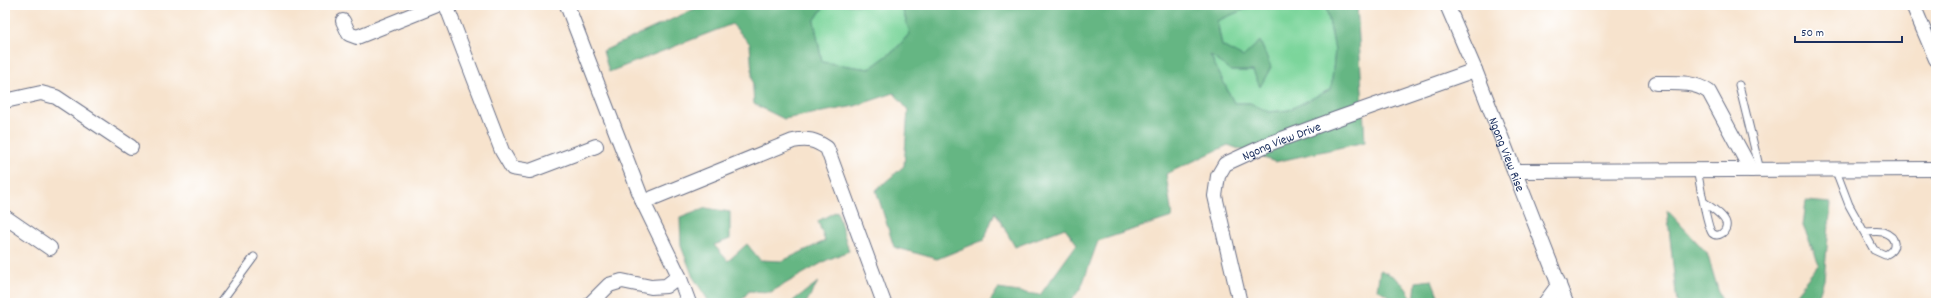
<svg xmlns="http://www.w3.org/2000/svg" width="1941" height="308" font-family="Dekko,sans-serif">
	<rect width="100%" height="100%" fill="#fff"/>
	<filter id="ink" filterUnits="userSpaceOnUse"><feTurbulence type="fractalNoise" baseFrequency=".025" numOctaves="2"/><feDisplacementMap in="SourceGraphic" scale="8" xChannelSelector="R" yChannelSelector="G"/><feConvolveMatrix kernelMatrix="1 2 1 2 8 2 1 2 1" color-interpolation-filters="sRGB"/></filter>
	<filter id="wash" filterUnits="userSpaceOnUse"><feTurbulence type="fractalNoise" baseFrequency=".012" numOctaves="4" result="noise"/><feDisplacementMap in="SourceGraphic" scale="16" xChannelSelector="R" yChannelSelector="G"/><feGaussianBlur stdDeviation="0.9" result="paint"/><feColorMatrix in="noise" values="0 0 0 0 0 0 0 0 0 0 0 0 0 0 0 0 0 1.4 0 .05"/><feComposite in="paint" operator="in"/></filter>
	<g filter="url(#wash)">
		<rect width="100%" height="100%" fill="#f7e3cd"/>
		<path fill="#7cd59b" stroke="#4c827c" d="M825,5h74l3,3 8,25 -15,17 -26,19 -47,-7 -8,-41z
			M1255,5h71l9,45 -4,39 -42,21 -20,2 -19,-9h-16l-25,-49 22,17h22l7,15v-45l-17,17 -21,-12 -5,-26z"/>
		<path fill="#65b683" stroke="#407270" d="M703,5h122l-11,16 8,41 47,7 26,-19 15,-17 -8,-25 -3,-3h356l-38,16 5,25 21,11 17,-16 11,26 -11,20 -7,-16h-22l-21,-16 24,48h16l19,9 20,-2 42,-21 4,-39 -9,-45h31l8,137 -90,20 -47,-17 -62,29 6,43 -74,24 -17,47 -12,15h-80l9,-14 42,6 37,-51 -12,-16 -50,19 -20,-35 -11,28 -47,19 -43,-12 -18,-57 28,-24 4,-56 -14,-17 -39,13 -71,13 -30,-15 -4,-60 -18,-20 -123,48 -6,-21z
			M1806,201l25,2 -7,77 -8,23h-34l12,-7 25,-32 -16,-38z
			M706,208l24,4v27l-16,6 14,16 19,-17 13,16 22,1 43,-20 -7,-20 19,-10 12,40 -22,9 -56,32 -22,-1 -10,12h-29l-17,-26 -12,-31 -1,-28z
			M1667,210l40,43 15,50h-45z
			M1380,270c19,8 25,14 34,33l2,-21 16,-2 9,23h-39l-25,-14z
			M818,282l-12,21h-14l2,-3z"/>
	</g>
	<g filter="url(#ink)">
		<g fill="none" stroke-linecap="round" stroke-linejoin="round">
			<g stroke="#686e85" stroke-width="9">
				<path id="lane" d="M1739,85l21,85
					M1697,169c2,10 10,59 15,64 6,6 16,-2 14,-10 -2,-8 -16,-16 -22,-21
					M1836,171l13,34 25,45 11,5c13,-6 12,-18 -2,-23 -6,-1 -13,0 -19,0
					M220,303l34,-46"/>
			</g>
			<g stroke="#686e85" stroke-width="16">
				<g id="street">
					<path d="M446,5l56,146 10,17 18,3 66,-25"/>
					<path d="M567,5l76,197 150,-61c15,-3 22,-1 34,7l57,155"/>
					<path id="s1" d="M1447,5l28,65 91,233"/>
					<path d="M1913,5l23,54"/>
					<path d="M343,21l6,13 8,3 80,-32"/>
					<path d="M1656,83c18,0 38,-2 53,9l42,78"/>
					<path d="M5,101l36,-8 15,4 75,50"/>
					<path d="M1514,171l422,-2"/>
					<path d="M643,202l36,74 10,27"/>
					<path d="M5,217l45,31"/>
					<path d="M591,303l18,-18 13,-4 29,6 15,-1 13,-10"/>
					<path id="s2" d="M1240,303l-25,-107 3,-20 7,-12 46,-21 65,-24 139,-49"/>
					<path d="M1545,303l14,-19"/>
				</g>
			</g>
			<use href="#lane" stroke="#fff" stroke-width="7"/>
			<use href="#street" stroke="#fff" stroke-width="14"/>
		</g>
	</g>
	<g text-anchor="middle" stroke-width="3" stroke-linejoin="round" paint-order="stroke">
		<g font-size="13" fill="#1b2f5e" stroke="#fff">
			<text dy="5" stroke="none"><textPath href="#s2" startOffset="205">Ngong View Drive</textPath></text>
			<text dy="5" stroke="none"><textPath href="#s1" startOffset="161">Ngong View Rise</textPath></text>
		</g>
	</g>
	<rect width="1941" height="308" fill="none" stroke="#fff" stroke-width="20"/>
	<path d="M1795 36v6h107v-6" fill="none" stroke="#1b2f5e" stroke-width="2"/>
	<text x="1801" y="36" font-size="12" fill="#1b2f5e" stroke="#ffffff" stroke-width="3" paint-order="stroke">50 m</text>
</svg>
